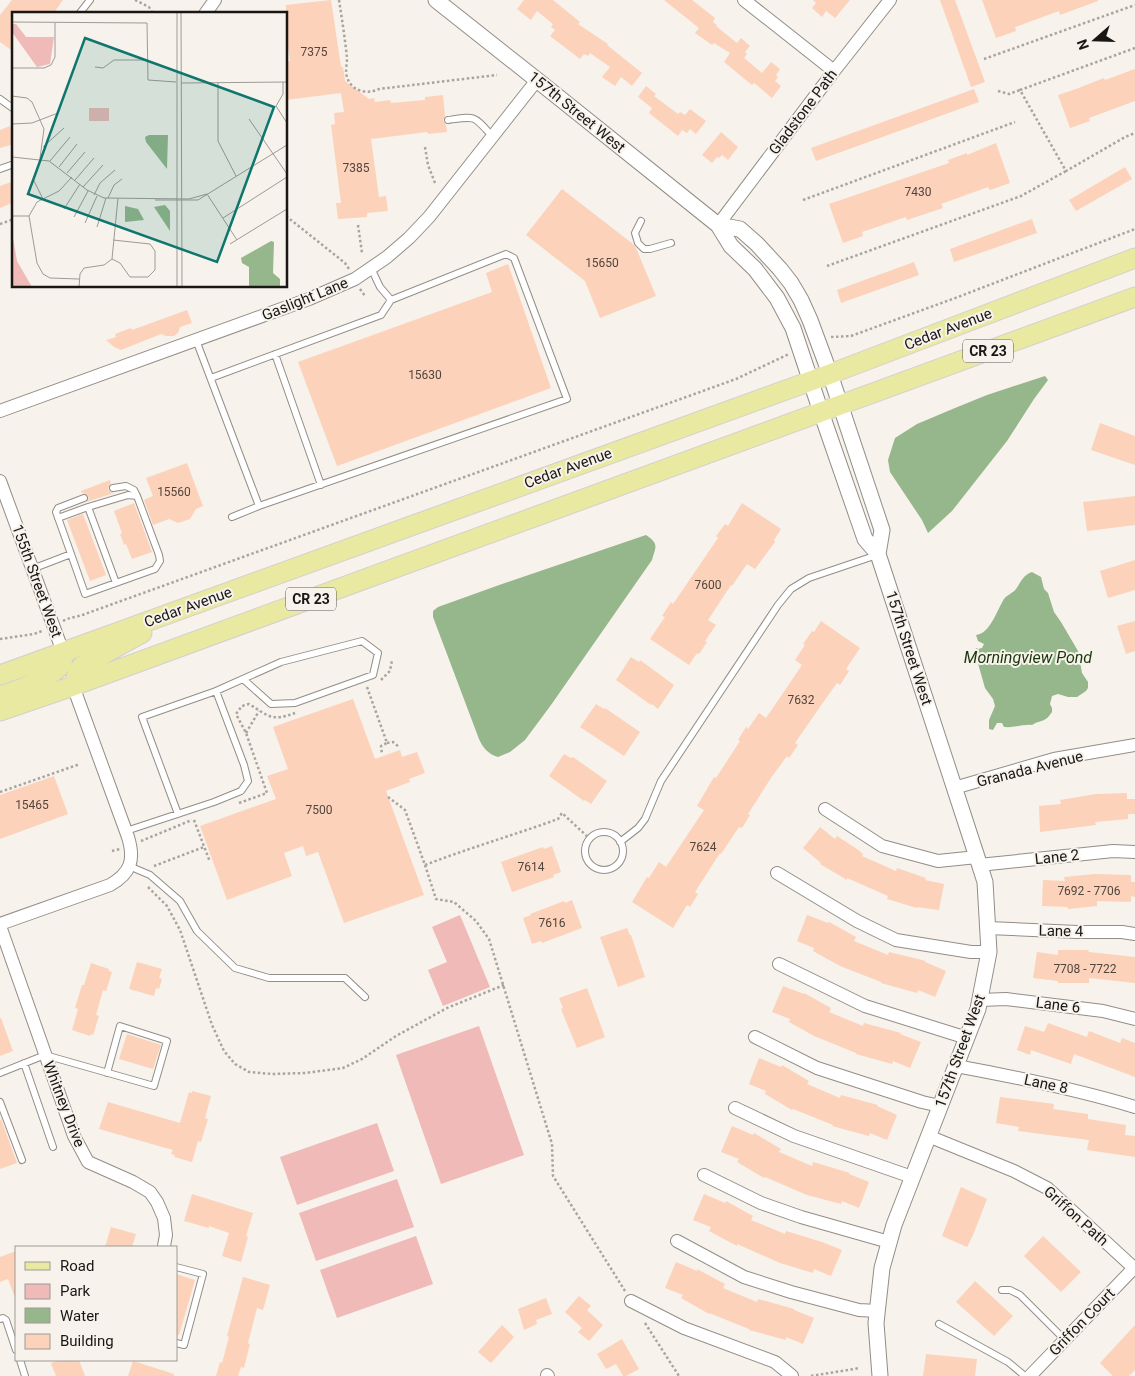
<svg xmlns="http://www.w3.org/2000/svg" width="1135" height="1376" font-family="Roboto,sans-serif">
	<rect width="100%" height="100%" fill="#f7f2eb"/>
	<path fill="#efbab7" d="M460,915l30,72 -47,19 -15,-36 19,-8 -15,-35z
		M479,1026l45,129 -83,29 -45,-129z
		M377,1123l17,48 -97,34 -17,-48z
		M397,1179l17,48 -98,34 -17,-48z
		M416,1236l17,48 -96,34 -17,-48z"/>
	<path fill="#96b68b" d="M1045,376l3,4 -14,19 -27,42 -55,70 -24,22 -6,-13 -32,-48 -2,-12 7,-22 22,-14 38,-16 32,-13z
		M646,535c13,9 10,11 6,25l-101,145 -26,35 -15,12 -12,5c-10,-3 -15,-9 -19,-18l-46,-122v-6l5,-4 64,-23z
		M1032,572l9,5 3,12 4,4 6,19 7,10 17,29 4,22 6,9v6l-2,3 -9,6h-9l-10,-3 -6,2 -2,8 2,4v4c-8,12 -11,7 -20,13 -8,-1 -18,3 -28,2l-2,-4h-5l-4,7 -4,-1v-9l6,-14 -2,-7 -8,-11 -10,-35 1,-5 2,1 4,-1 2,-4 -6,-3 -2,-6c14,-1 21,-25 28,-36 3,-4 9,-6 12,-10 5,-7 7,-14 16,-17z"/>
	<path fill="#fcd2bb" d="M12,0h51l-10,14h-39v38l-14,-10v-27z
		M331,0l10,67h2l2,14 24,18 5,-1 1,4 15,-2 1,3 34,-3v-3l18,-2 2,21 -2,4 3,5 1,7 -19,2 -1,-2 -56,7 8,58 7,-1 2,15 -21,2v4l-29,2 -2,-16h5l-10,-78 4,-1 -1,-11 10,-1 -3,-19 -55,7v-39h4l-4,-28v-28z
		M524,0h29l27,22 -2,2 30,20 -1,1 35,28 -10,13 -11,-9 -6,9 -13,-9 8,-10 -20,-14 -2,3 -4,-2 -4,5 -30,-23 5,-6 -4,-3 2,-3 -16,-13 -6,9 -14,-11z
		M664,0h28l23,18 -2,4 4,3 -1,1 21,17 4,-5 9,8 -5,6 2,2 -3,4 18,15 9,-11 9,7 -4,6 2,2 -3,4 6,5 -9,12 -18,-15 -2,2 -28,-23 6,-9 -16,-10 -2,2 -17,-12 4,-5z
		M813,0h37l-15,18 -9,-7 -4,6 -10,-9 4,-5z
		M940,0h15l30,82 -14,5z
		M982,0h116v1l-38,14 -1,-4 -44,16 1,4 -20,7z
		M1135,69v32l-46,17 1,3 -20,7 -12,-33 18,-6 28,-11 1,2z
		M646,86l10,8 -2,2 24,18 2,-2 5,3 5,-6 16,12 -10,13 -6,-5 -3,4 -5,-3 -4,6 -29,-23 3,-5 -14,-11z
		M974,89l5,13 -163,59 -5,-13z
		M10,126l4,10v8l-14,4v-18z
		M721,132l17,15 -10,13 -6,-5 -3,3 -2,-1 -5,6 -10,-8z
		M996,143l14,40 -20,7 -2,-3 -47,17 2,4 -36,12 -1,-3 -44,15 1,4 -20,7 -14,-39 120,-41 -1,-3 19,-7v2z
		M1125,167l7,12 -56,32 -7,-11z
		M14,181v21l-14,6v-22z
		M562,189l71,55 3,4 20,48 -56,22 -15,-37 -59,-46z
		M1032,219l5,14 -83,29 -4,-13z
		M914,262l5,13 -78,28 -4,-13z
		M508,264l43,124 -214,78 -39,-104 194,-70 -6,-19z
		M187,310l5,13 -12,4 -2,6 -4,3h-8l-5,-2 -40,16 -7,-3 -8,-7 10,-3 -1,-3 16,-6 1,2z
		M1100,423l35,13v29l-44,-15z
		M187,463l16,43 -7,3 -6,10 -12,4 -9,-4 -16,6 -9,-25 9,-4 -7,-18z
		M110,480l1,4 -2,2 -1,3 3,3 3,1 -28,9 3,-3 -1,-3 -3,-3h-3l-1,-2z
		M1135,496v29l-48,6 -4,-29z
		M134,503l18,49 -20,7 -6,-15 -2,1 -4,-11 2,-1 -8,-22z
		M742,503l39,26 -7,11 1,2 -20,27 -8,-5 -15,22 -1,-1 -23,35 8,5 -11,16 2,1 -8,12 -2,-1 -8,12 -39,-26 15,-22 -3,-1 9,-14 2,2 45,-66 -2,-2 9,-12 3,2z
		M83,514l23,61 -16,6 -23,-61z
		M1135,560v30l-27,8 -8,-27z
		M821,621l39,27 -14,21 3,2 -9,14 -3,-2 -15,21 -27,39 3,2 -9,13 -2,-2 -16,22 -23,36 2,1 -8,13 -3,-1 -18,27 -1,-1 -25,39 3,2 -8,13 -3,-2 -14,23 -41,-26 15,-25 2,1 10,-16 7,5 38,-57 -7,-4 17,-29 2,1 24,-37 -2,-1 8,-13 2,2 11,-16 7,5 15,-22 21,-31 -7,-5 10,-15 -2,-1 9,-13 2,1z
		M1135,621v30l-9,3 -9,-28z
		M631,657l8,5 1,-2 34,25 -16,24 -6,-5 -1,1 -35,-25z
		M353,699l22,60 25,-9 2,7 15,-5 8,21 -16,6 1,3 -24,9 38,104 -80,28 -26,-71 -12,4 -3,-10 -19,7 8,23 -65,24 -27,-74 76,-27 -9,-23 21,-7 -15,-42z
		M596,704l8,5 1,-1 35,24 -16,24 -44,-29z
		M564,754l7,4 2,-1 34,24 -16,23 -6,-4 -1,1 -35,-25z
		M54,776l14,38 -68,25v-44z
		M1127,793v6h8v15h-7v5l-33,3 1,3 -56,7 -1,-26 22,-2 -1,-4 36,-6z
		M820,827l15,12 2,-3 20,13 6,5 -1,2 34,15 1,-3 29,10 -1,2 19,4 -5,26 -22,-3v1l-30,-9 1,-3 -41,-18v2l-27,-16 1,-1 -18,-15z
		M552,846l9,26 -8,3 1,2 -42,15 -11,-30 42,-15 1,2z
		M1095,874l36,1v7h4v15l-4,-1v6l-34,-1v5l-29,3 -1,-2 -25,-1 1,-26 22,1 -1,-4z
		M572,900l10,28 -40,15 -1,-2 -9,3 -9,-26 8,-3 -1,-1 34,-13 1,2z
		M807,915l21,8 1,-1 27,15 -2,4 34,14 1,-3 37,9 -1,1 21,9 -11,26 -17,-7 -1,3 -36,-10v-1l-41,-16 -27,-15 1,-3 -17,-7z
		M627,928l3,7h1l14,42 -27,10 -18,-50z
		M1058,950h30l1,2 46,5v26l-46,-5v5h-31v-2l-25,-3 4,-26 21,3z
		M137,962l25,7 -3,9 3,1 -3,10 -3,-1 -2,8 -25,-7z
		M91,963l18,6v2l3,1 -6,19 -3,-1 -7,25 3,1 -6,19 -2,-1 -1,2 -18,-6 6,-21 -3,-1 7,-23h2z
		M783,986l21,8v-1l27,15 -2,4 34,14 1,-3 37,10 -1,1 21,8 -11,26 -17,-7 -1,3 -36,-10v-1l-42,-17 -25,-14 1,-3 -18,-7z
		M587,988l18,49 -28,11 -16,-39 2,-1 -4,-10z
		M0,1018h1l12,33 -13,5z
		M1048,1023l39,14 2,-6 31,12 2,-5 13,5v34l-61,-23 -3,10 -40,-14 -1,5 -13,-5 8,-24 19,6z
		M127,1034l34,11 -8,24 -34,-10z
		M759,1058l22,9 1,-2 27,16 -2,3 33,14 1,-3 37,10 -1,1 20,9 -10,25 -17,-7 -1,3 -37,-10 1,-1 -40,-16 -1,1 -27,-16 1,-3 -17,-7z
		M192,1091l19,5 -6,22 3,1 -7,23 -3,-1 -6,21 -18,-5 1,-2 -4,-1 2,-4 -74,-21 9,-27 72,21 9,-31 3,1z
		M1000,1097l54,7 -1,5 35,5v5l38,6 -1,10 10,1v21l-48,-7 2,-10 -71,-9 1,-4 -23,-4z
		M1,1119l16,44 -17,6v-49z
		M732,1126l21,9 1,-2 27,16 -2,3 33,14 1,-4 37,11 -1,1 20,8 -10,26 -17,-7 -1,3 -34,-9 -42,-18 -1,1 -27,-16 2,-3 -18,-7z
		M961,1187l26,12 -14,36 -6,12 -25,-11z
		M192,1194l61,19 -7,23 2,1 -7,25 -19,-6 7,-23 -20,-7v2l-25,-7z
		M704,1194l21,9 1,-2 27,15 -2,4 34,14 1,-3 36,11 20,8 -11,26 -17,-7 -1,4 -33,-10 -43,-19v2l-28,-15 2,-4 -18,-7z
		M111,1227l25,7 -4,13h-27z
		M1043,1236l38,36 -20,20 -37,-36z
		M16,1251v47h-1l-7,-19 -8,3v-25z
		M676,1262l21,9v-2l28,15 -2,4 34,14 1,-3 36,10v1l20,8 -11,26 -17,-7v3l-37,-10v-1l-40,-16v1l-28,-16 2,-3 -18,-7z
		M176,1274l19,6 -16,55h-3z
		M243,1277l27,8 -7,25 -6,-2 -9,35 2,1 -6,24 -3,-1 -3,9h-22l4,-14 2,1 7,-26 -2,-1z
		M975,1281l38,35 -19,20 -38,-34z
		M579,1296l12,10 -4,4 16,15 -14,16 -11,-9 4,-4 -17,-16z
		M546,1298l6,16 -16,6 1,4 -13,6 -6,-21z
		M502,1325l12,12 -23,26 -13,-11z
		M1135,1325v45l-6,6h-16l-13,-13z
		M622,1339l17,30 -13,7h-3l-7,-12 -10,5 -9,-15z
		M926,1354l51,5 -2,17h-52z
		M61,1360h18l6,16h-29l-5,-13z
		M133,1361l41,13v2h-46z"/>
	<g fill="none" stroke-linecap="round" stroke-linejoin="round">
		<g stroke="#928e87" stroke-width="8">
			<path id="service" d="M79,14l11,-14
				M0,99l14,10
				M448,120c28,-4 25,-5 44,16
				M0,169l14,-5
				M641,221l-6,12 3,10 6,6h6l21,-6
				M196,340l63,166
				M275,354l46,131
				M211,378l170,-63 10,-15
				M88,507l40,-12 9,1
				M232,517l27,-11 308,-107 -53,-141 -8,-4 -115,46 -11,-13 -9,-19
				M58,518l30,-11 28,76
				M71,554l-15,-42 2,-4 26,-10
				M32,569l39,-15 14,40 70,-25 5,-8 -1,-6 -22,-59 -3,-6 -8,-4 -13,2
				M216,691l65,-29 81,-21 16,12 -5,22 -78,28 -24,1 -28,-25
				M126,831l88,-29 27,-11 7,-10 -4,-16 -28,-74 -74,26 36,97
				M585 851a19 19 0 1 1 38 0a19 19 0 1 1-38 0Z
				M620,842l18,-14 7,-9 16,-38 117,-176 13,-16 18,-11 68,-23
				M129,866l21,9 30,26 17,30 38,37 34,10h76l20,19
				M24,1063l29,84
				M0,1073l45,-18 109,31 13,-45 -47,-15 -13,47
				M0,1102l22,58
				M176,1267l27,7 -19,71 -8,-2
				M1002,1290h8l10,5 45,45
				M0,1319l3,-1 3,2 10,30
				M939,1324l69,38 17,14
				M20,1360l5,16"/>
		</g>
		<g stroke="#928e87" stroke-width="14">
			<path id="minor" d="M744,0l90,71
				M205,14l10,-14
				M718,225l116,-154 56,-71
				M0,411l309,-112 46,-20 32,-22 22,-19 20,-21 108,-137
				M0,481l63,171
				M954,788l100,-29 81,-14
				M825,809l57,37 56,15 39,-4
				M979,865l134,-14 22,1
				M777,873l80,48 39,19 75,12h18
				M0,924l110,-39c21,-12 25,-25 18,-48l-55,-151
				M0,926l74,210 14,26 45,20 17,10 7,10 7,16 2,17 -2,11
				M988,928l89,4h45l13,2
				M779,964l86,42 102,32
				M980,1000l26,-1 97,12 32,8
				M755,1037l62,31 105,34 18,4
				M956,1066c60,11 120,23 179,41
				M735,1108l59,28 118,41
				M928,1136l86,35 33,17 88,81
				M704,1175l57,28 40,14 88,25
				M677,1241l67,36 47,15 68,18 18,1
				M631,1301l53,27 91,34 17,14
				M547,1375l1,1
				M1030,1376l104,-108"/>
		</g>
		<g stroke="#928e87" stroke-width="17">
			<path id="tertiary" d="M436,0l101,80 181,145 13,21 24,23 22,29 16,30 28,84 44,127 13,15 99,303 8,25 4,70 -11,57 -84,216 -12,43 -6,55 4,53
				M718,225l22,4 17,15 23,25 11,14 10,17 9,20 20,54 52,156 -4,24"/>
		</g>
		<g stroke="#d1d1d0" stroke-width="21">
			<path id="primary" d="M0,675l830,-301 305,-116
				M73,686l5,-14 4,-6 60,-33
				M0,696c14,-4 56,-20 62,-33 1,-3 1,-8 1,-11
				M0,711l73,-25 1062,-389"/>
		</g>
		<path stroke="#a8a59f" stroke-width="2.5" stroke-dasharray="2.5 2.5" stroke-linecap="butt" d="M135,0l14,7 4,7
			M339,0c3,19 6,39 8,58 0,6 -2,13 0,19 4,14 20,18 32,12l118,-14
			M1135,48l-115,42 46,81 59,-34 10,-4
			M984,59l151,-54
			M998,91l11,3 11,-4
			M425,147l3,18 7,18
			M803,200l212,-78
			M286,216l59,47 4,6
			M0,224l14,-5
			M358,225l4,28
			M827,266l194,-70 45,-25
			M360,289l5,7
			M831,337l20,-1 107,-39 177,-68
			M63,621c7,-4 15,-4 22,-7l651,-235 53,-25
			M0,639l34,-5 8,-3
			M381,680l9,-9 2,-11
			M367,687l20,56 -6,3 1,8
			M246,733l13,-22
			M387,743l6,-1 6,5
			M0,792l80,-28
			M388,797l17,13 20,55c44,-17 89,-30 133,-46l4,-6 28,26
			M239,803l28,-10 -21,-60 -10,-19 6,-8 7,-2c20,12 22,18 46,9
			M194,820l16,42
			M141,841l51,-21
			M112,851l8,-2
			M425,865l11,34 18,3 22,19 13,18 63,205 1,32 72,115
			M154,866l50,-19
			M148,887l19,19 13,24 32,95 12,26 11,13 14,8 23,2 33,-1 38,-5 19,-9 34,-23 51,-28 57,-23
			M645,1323l34,53
			M811,1376l49,-8"/>
		<use href="#service" stroke="#fff" stroke-width="6"/>
		<use href="#minor" stroke="#fff" stroke-width="12"/>
		<use href="#tertiary" stroke="#fff" stroke-width="15"/>
		<use href="#primary" stroke="#e9e9a1" stroke-width="19"/>
	</g>
	<g text-anchor="middle" stroke-width="4" stroke-linejoin="round" paint-order="stroke">
		<g font-size="12" fill="#51463e">
			<text x="314" y="56">7375</text>
			<text x="356" y="172">7385</text>
			<text x="918" y="196">7430</text>
			<text x="602" y="267">15650</text>
			<text x="425" y="379">15630</text>
			<text x="174" y="496">15560</text>
			<text x="708" y="589">7600</text>
			<text x="801" y="704">7632</text>
			<text x="32" y="809">15465</text>
			<text x="319" y="814">7500</text>
			<text x="703" y="851">7624</text>
			<text x="531" y="871">7614</text>
			<text x="1089" y="895">7692 - 7706</text>
			<text x="552" y="927">7616</text>
			<text x="1085" y="973">7708 - 7722</text>
		</g>
		<g fill="#f7f2eb" stroke="#5b5954" stroke-width="1">
			<rect x="963" y="339.5" width="50" height="23" rx="4"/>
			<rect x="286" y="587.5" width="50" height="23" rx="4"/>
		</g>
		<g font-size="14" font-weight="bold" fill="#181714">
			<text x="988" y="356">CR 23</text>
			<text x="311" y="604">CR 23</text>
		</g>
		<g font-size="15" fill="#181714" stroke="#f7f2eb">
			<text transform="translate(577 112) rotate(39)" y="5">157th Street West</text>
			<text transform="translate(803 112) rotate(-53)" y="5">Gladstone Path</text>
			<text transform="translate(305 299) rotate(-22)" y="5">Gaslight Lane</text>
			<text transform="translate(948 329) rotate(-21)" y="5">Cedar Avenue</text>
			<text transform="translate(568 468) rotate(-20)" y="5">Cedar Avenue</text>
			<text transform="translate(37 581) rotate(70)" y="5">155th Street West</text>
			<text transform="translate(188 607) rotate(-20)" y="5">Cedar Avenue</text>
			<text transform="translate(909 648) rotate(72)" y="5">157th Street West</text>
			<text transform="translate(1030 769) rotate(-14)" y="5">Granada Avenue</text>
			<text transform="translate(1057 857) rotate(-6)" y="5">Lane 2</text>
			<text transform="translate(1061 931) rotate(1)" y="5">Lane 4</text>
			<text transform="translate(1058 1005) rotate(7)" y="5">Lane 6</text>
			<text transform="translate(960 1051) rotate(-70)" y="5">157th Street West</text>
			<text transform="translate(1046 1084) rotate(12)" y="5">Lane 8</text>
			<text transform="translate(64 1104) rotate(69)" y="5">Whitney Drive</text>
			<text transform="translate(1076 1216) rotate(42)" y="5">Griffon Path</text>
			<text transform="translate(1082 1322) rotate(-46)" y="5">Griffon Court</text>
		</g>
		<g font-size="16" font-style="italic" fill="#183709" stroke="#f7f2eb">
			<text x="1028" y="663">Morningview Pond</text>
		</g>
	</g>
	<g transform="translate(12 12)">
		<rect width="275" height="275" fill="#f7f2eb"/>
		<path d="M0,12h4l10,13h28l-4,27 -13,3 -25,-35zM77,96h20v13h-20zM0,220l5,29 15,26h-20z" fill="#efbab7"/>
		<path d="M137,123h19l-1,34 -21,-27 -1,-5zM153,193l5,6v20l-16,-24zM113,194l13,3 6,11 -19,2zM259,229l3,1 -1,31 7,6v8h-31v-20l-7,-4 -1,-5z" fill="#96b68b"/>
		<path fill="none" stroke="#9e9a95" stroke-width="1" d="M169,0l1,275M0,10l135,1 1,57 28,2M83,55l8,1 11,-8h33M0,56h32l7,-3 4,-8v-34M206,70v59l18,35M271,70v12l-7,12 11,17M169,71l106,-1M0,84l15,2 5,4 12,27 -4,29M237,107l38,55M0,112l20,-1 26,-10M31,135l21,-19M0,145l37,4 38,29 17,8 85,1 18,-5M38,149l20,-24M47,155l18,-23M55,161l18,-21M60,165l-13,14 -22,11 -8,14 8,47 6,11 7,4 29,1M21,167l10,20M63,168l19,-22M71,175l20,-22M195,182l30,46M82,183l6,-12 15,-13M96,186l6,-13 8,-6M143,188h43l89,-55M52,197l16,-25M0,204h17M62,205l14,-26M211,206l64,-41M73,211l12,-27M85,215l9,-29M218,232l57,-35M100,247l8,4 10,14h18l7,-7v-19l-5,-7 -37,-4M67,275l1,-13 4,-6 20,-3 8,-6 6,-61M165,275v-275"/>
		<path fill="#0f766e" fill-opacity="0.15" stroke="#0f766e" stroke-width="2.5" d="M73,26l189,69 -57,155 -189,-68z"/>
		<rect width="275" height="275" fill="none" stroke="#181714" stroke-width="2.5"/>
	</g>
	<rect x="15" y="1246" width="162" height="115" fill="#f7f2eb" stroke="#9e9a95"/>
	<rect x="25" y="1262" width="25" height="8" fill="#e9e9a1" stroke="#9e9a95"/>
	<text x="60" y="1271" font-size="15" fill="#181714">Road</text>
	<rect x="25" y="1284" width="25" height="15" fill="#efbab7" stroke="#9e9a95"/>
	<text x="60" y="1296" font-size="15" fill="#181714">Park</text>
	<rect x="25" y="1308" width="25" height="15" fill="#96b68b" stroke="#9e9a95"/>
	<text x="60" y="1321" font-size="15" fill="#181714">Water</text>
	<rect x="25" y="1334" width="25" height="15" fill="#fcd2bb" stroke="#9e9a95"/>
	<text x="60" y="1346" font-size="15" fill="#181714">Building</text>
	<g transform="translate(1095 40) rotate(250)" stroke="#f7f2eb" stroke-width="4" paint-order="stroke">
	<path d="M0-4L9 19L0 12L-9 19Z" fill="#181714"/>
	<text y="-8" font-size="14" font-weight="bold" text-anchor="middle" fill="#181714">N</text>
	</g>
</svg>
